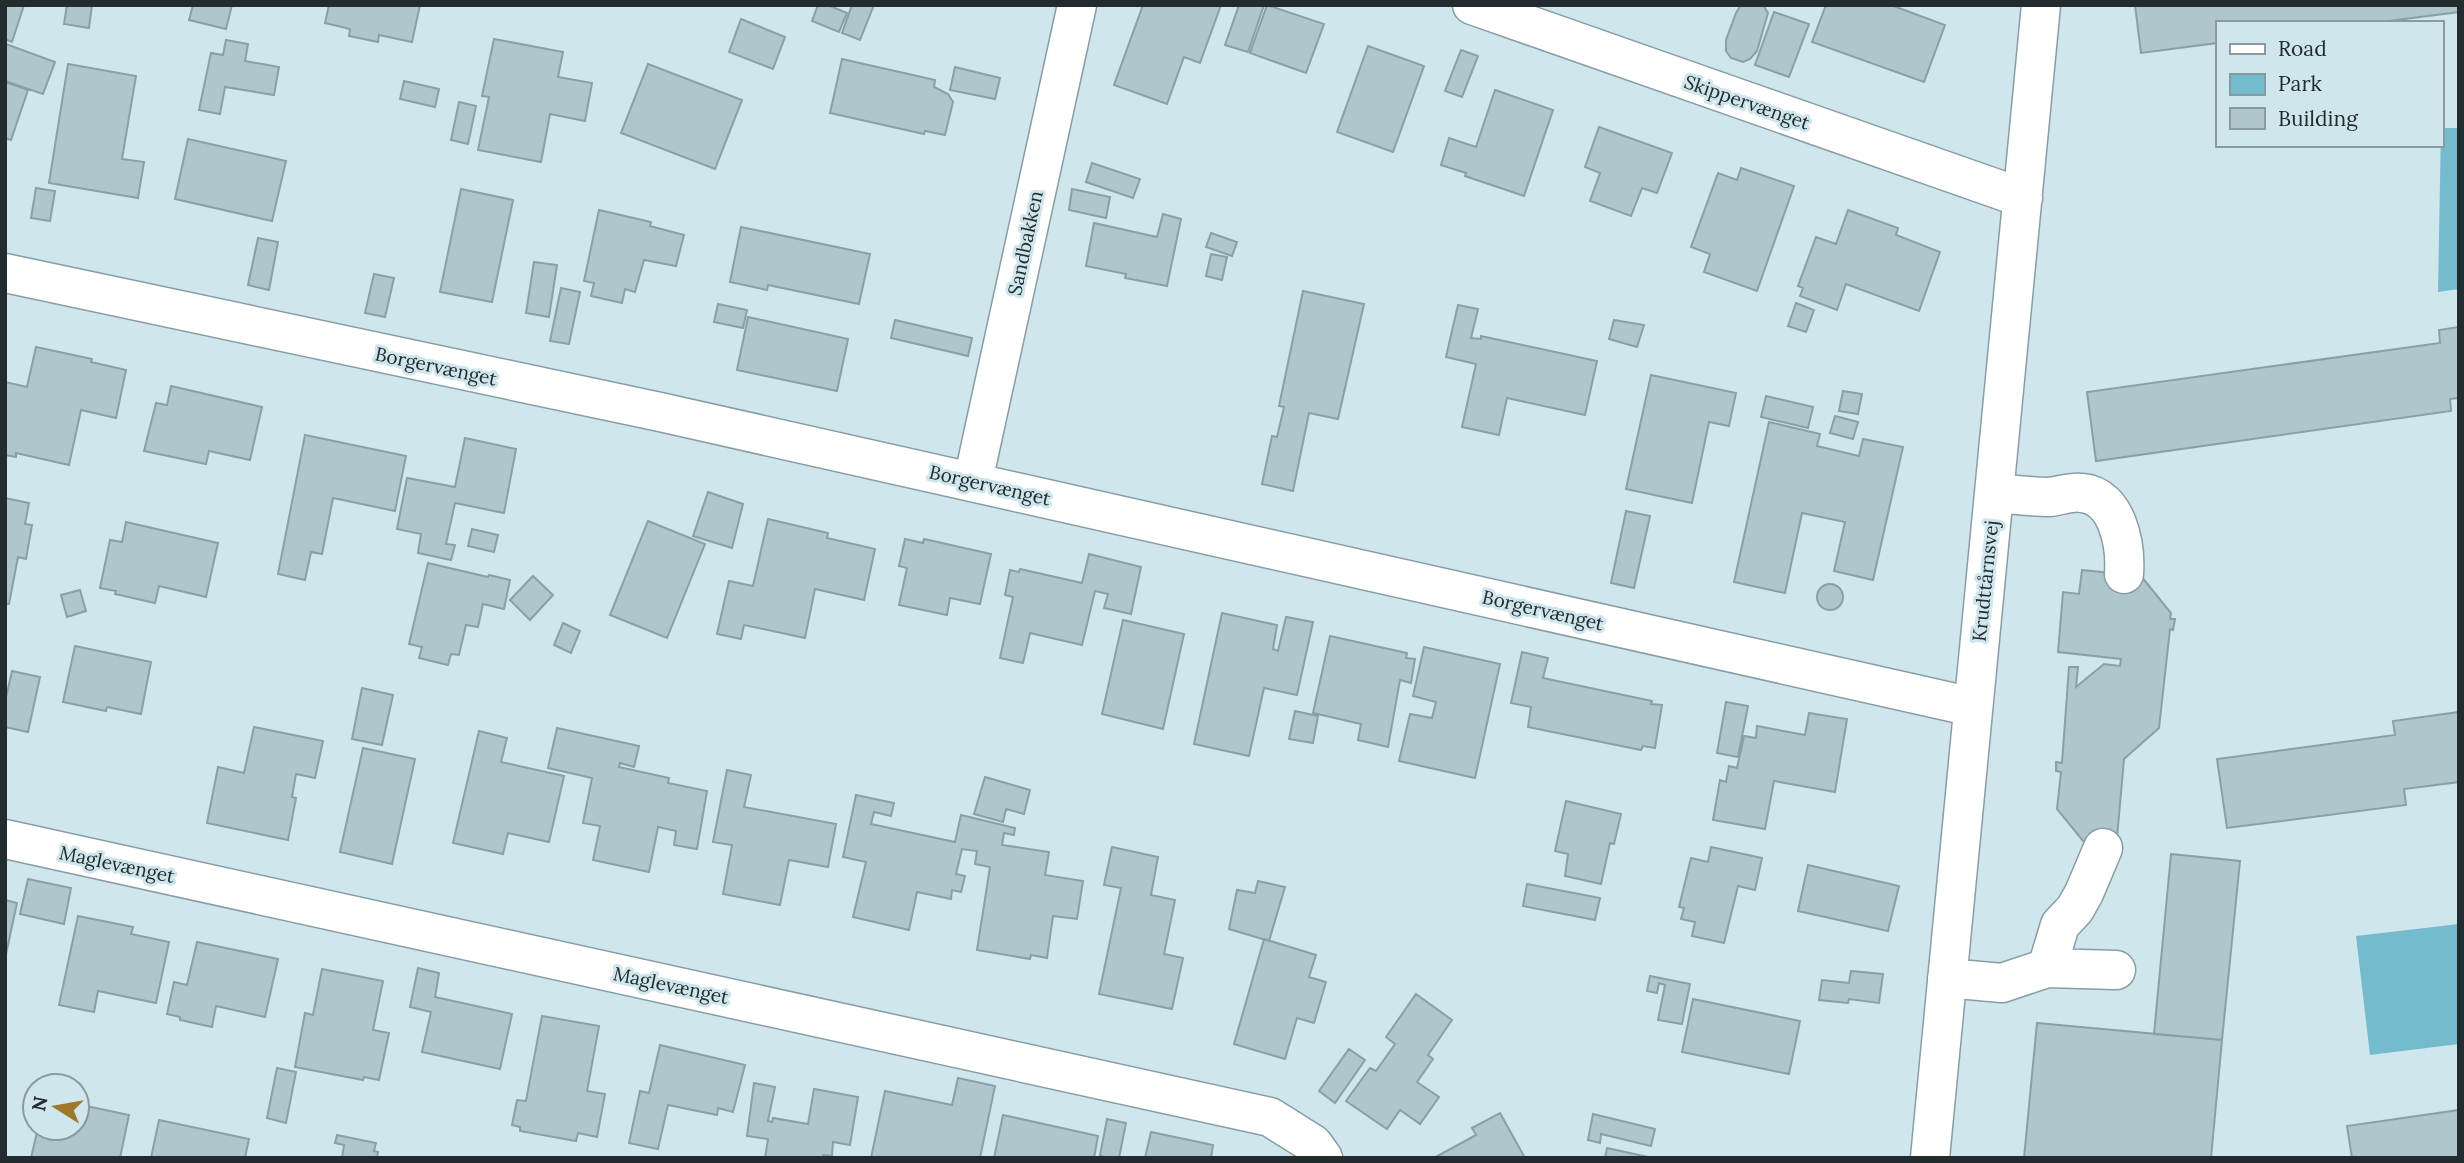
<svg xmlns="http://www.w3.org/2000/svg" width="2464" height="1163" font-family="Lora,serif">
	<rect width="100%" height="100%" fill="#cee6ec"/>
	<path fill="#74bbcd" d="M2441,128h18v161l-21,3z
		M2459,924v120l-89,11 -14,-119z"/>
	<path fill="#aec6cc" stroke="#89a0a6" stroke-width="2" d="M5,5h19l-12,37 -7,-3z
		M67,5h25l-3,23 -25,-4z
		M193,5h39l-6,24 -37,-9z
		M329,5h91l-8,37 -33,-7 -1,7 -29,-6 1,-7 -25,-6z
		M818,5h10l19,8 -8,19 -27,-11z
		M852,5h22l-14,35 -18,-7z
		M1143,5h78l-21,58 -16,-6 -17,47 -53,-19z
		M1239,5h25l-16,47 -23,-7z
		M1267,5l57,19 -18,49 -56,-20z
		M1741,5h22l5,8 -11,38 -7,8 -7,3 -12,-4 -5,-7v-11l10,-27z
		M1826,5h65l54,20 -21,57 -112,-40z
		M2135,5h324v7l-86,11h-156v20l-76,10z
		M1774,12l35,12 -20,53 -34,-12z
		M741,19l44,18 -12,32 -44,-17z
		M494,39l69,13 -5,25 34,6 -7,38 -35,-7 -9,48 -63,-12 11,-53 -7,-1z
		M226,40l22,4 -3,17 34,6 -5,28 -49,-8 -5,27 -21,-4 12,-57 12,2z
		M6,44l49,18 -12,32 -38,-13z
		M1368,46l56,20 -31,86 -56,-20z
		M1461,50l17,6 -16,41 -17,-6z
		M842,59l93,21 -1,7 14,7 5,8 -8,33 -20,-4 -1,3 -94,-21z
		M68,64l68,12 -14,83 22,3 -6,36 -89,-15z
		M648,64l94,36 -27,69 -94,-36z
		M955,67l45,11 -5,21 -45,-9z
		M404,81l35,8 -4,18 -35,-8z
		M5,82l23,8 -17,50 -6,-2z
		M1495,90l58,20 -29,86 -59,-20 1,-3 -25,-8 8,-27 27,9z
		M459,102l17,4 -8,38 -17,-4z
		M1599,127l73,26 -15,40 -15,-5 -11,28 -41,-15 10,-28 -15,-6z
		M188,139l98,22 -14,60 -97,-22z
		M1092,163l48,16 -7,19 -47,-16z
		M1741,168l53,18 -37,105 -53,-19 6,-18 -19,-7 27,-74 19,7z
		M36,188l19,3 -5,30 -19,-3z
		M461,189l52,11 -21,102 -52,-10z
		M1072,189l38,8 -4,21 -37,-8z
		M599,210l52,12 -1,4 34,9 -8,31 -32,-6 -9,32 -10,-3 -3,14 -31,-7 3,-13 -10,-2z
		M1848,210l50,18 -2,7 44,17 -21,59 -73,-27 -9,26 -37,-14 3,-8 -5,-2 18,-49 20,7z
		M1163,214l18,5 -14,67 -42,-8 1,-4 -40,-8 8,-43 63,14z
		M741,227l129,27 -11,50 -91,-19 -1,5 -37,-8z
		M1211,233l26,9 -5,14 -26,-9z
		M258,238l20,4 -9,48 -21,-5z
		M1211,254l16,3 -5,23 -16,-4z
		M534,262l23,3 -8,52 -23,-4z
		M374,274l20,4 -9,39 -20,-4z
		M561,288l19,4 -11,52 -19,-3z
		M1303,291l61,13 -26,115 -29,-6 -16,78 -31,-7 10,-48 5,1 7,-30 -5,-1z
		M1796,303l18,7 -8,22 -18,-6z
		M718,304l29,6 -4,18 -29,-6z
		M1458,305l20,4 -7,29 10,1v-3l116,25 -12,54 -78,-17 -8,37 -37,-8 14,-63 -30,-7z
		M748,317l100,22 -11,52 -100,-21z
		M895,320l77,18 -4,18 -77,-18z
		M1614,320l30,5 -7,22 -28,-8z
		M2459,327v71l-9,1 1,12 -355,50 -9,-69 353,-49 -1,-13z
		M36,347l56,12 -1,3 35,8 -10,48 -35,-8 -12,55 -53,-12v4l-11,-2v-73l22,5z
		M1651,375l85,18 -7,33 -20,-4 -17,81 -66,-14z
		M171,386l91,21 -12,53 -41,-9 -3,13 -62,-13 12,-48 11,2z
		M1843,391l19,3 -4,20 -19,-3z
		M1766,396l47,11 -5,21 -47,-11z
		M1835,416l23,6 -5,17 -23,-6z
		M1769,422l51,12 -3,12 42,10 4,-17 40,8 -30,133 -39,-9 11,-49 -43,-9 -17,80 -51,-11z
		M305,435l101,21 -11,55 -62,-13 -11,56 -11,-2 -6,28 -27,-6z
		M465,438l51,11 -12,64 -49,-10 -9,41 9,1 -4,15 -33,-7 3,-19 -24,-5 10,-51 48,9z
		M708,492l35,12 -11,44 -39,-12z
		M5,498l24,5 -4,21 7,1 -6,34 -8,-2 -9,47h-4z
		M1626,511l24,5 -16,72 -23,-5z
		M768,519l60,14 -1,5 48,11 -11,51 -49,-11 -10,49 -61,-13 -3,14 -24,-5 12,-53 24,5z
		M648,521l57,23 -38,94 -57,-23z
		M126,522l92,21 -12,54 -47,-11 -4,17 -40,-9 1,-3 -16,-3 10,-48 12,2z
		M472,529l26,6 -4,17 -26,-6z
		M905,539l18,4 1,-4 67,15 -11,50 -30,-6 -3,17 -48,-10 8,-37 -8,-2z
		M1089,554l52,13 -10,47 -27,-6 4,-14 -13,-3 -13,54 -52,-12 -7,30 -23,-5 13,-61 -8,-2 5,-25 9,2 1,-3 62,14z
		M428,563l60,14 1,-2 21,5 -6,29 -21,-5 -5,23 -12,-2 -7,30 -8,-1 -3,11 -29,-7 3,-11 -13,-3z
		M2082,570l59,6 30,37 -1,6h5l-2,11 -3,-1 -11,99 -35,31 -8,90 -28,-2 -31,-38 4,-37 -5,-1v-9l6,1 7,-96h9l-2,20 28,-23 16,2 1,-7 -63,-7 5,-60 16,2z
		M533,576l20,19 -23,25 -20,-20z
		M1817 597a13 13 0 1 1 26 0a13 13 0 1 1-26 0Z
		M80,590l6,21 -19,6 -6,-22z
		M1222,613l55,12 -4,24 5,2 8,-34 27,5 -16,73 -33,-7 -15,68 -55,-12z
		M1123,620l61,14 -21,95 -61,-15z
		M563,623l17,8 -9,22 -17,-8z
		M1330,636l77,17 -1,5 9,1 -4,24 -11,-3 -12,67 -30,-7 3,-16 -48,-11z
		M75,646l76,16 -10,52 -34,-7 -1,4 -43,-9z
		M1424,647l76,17 -25,114 -76,-17 11,-47 22,4 4,-16 -23,-6z
		M1522,652l26,6 -5,20 109,23 -1,3 11,1 -7,43 -12,-2 -2,4 -113,-23 3,-20 -20,-4z
		M12,671l28,6 -12,55 -23,-5v-25z
		M362,688l31,7 -11,50 -30,-6z
		M1726,702l22,4 -10,51 -21,-4z
		M1295,711l23,5 -5,27 -24,-4z
		M2459,712v70l-55,7 2,16 -179,23 -10,-69 178,-24 -2,-14z
		M1809,713l38,6 -12,73 -61,-11 -9,48 -52,-9 7,-40 6,2 3,-16 8,2 7,-32 12,2 1,-12 48,9z
		M254,727l69,14 -8,37 -19,-4 -4,23 4,1 -8,42 -81,-17 11,-56 26,6z
		M557,728l82,18 -5,21 -14,-4 -1,4 50,11 -1,5 39,8 -10,58 -23,-4 2,-14 -18,-4 -9,45 -56,-12 7,-34 -17,-3 9,-45 -44,-10z
		M479,731l28,7 -6,24 63,14 -15,66 -41,-9 -5,21 -50,-11z
		M363,748l52,11 -23,105 -52,-12z
		M727,770l24,5 -7,32 92,17 -8,43 -39,-7 -9,45 -57,-11 9,-49 -19,-3z
		M985,777l45,13 -6,24 -18,-5 -3,13 -29,-8z
		M856,795l38,8 -3,13 -17,-4 -3,12 84,18 6,-27 54,13 -1,7 -10,-2 -2,12 47,7 -4,23 38,6 -6,38 -24,-3 -6,42 -16,-3 -1,4 -53,-9 13,-83 -15,-3 2,-13 -15,-2 -6,25 9,2 -4,16 -9,-2 -1,9 -34,-7 -8,38 -56,-13 13,-55 -23,-5z
		M1566,801l55,13 -7,30 -4,-1 -9,41 -36,-8 3,-22 -13,-3z
		M1112,847l46,10 -7,38 24,5 -11,54 19,4 -11,51 -73,-15 22,-106 -17,-3z
		M1711,847l51,11 -7,32 -17,-4 -14,57 -32,-7 3,-14 -14,-3 3,-11 -5,-1 12,-49 17,4z
		M2171,854l69,7 -18,179 -68,-6z
		M1808,865l91,21 -11,45 -90,-20z
		M28,879l43,9 -7,36 -44,-10z
		M1258,881l27,6 -16,54 -40,-12 8,-39 18,3z
		M1527,884l73,14 -5,22 -72,-14z
		M5,900l12,3 -12,56z
		M78,916l55,11 -2,7 38,8 -13,61 -58,-12 -4,21 -35,-7z
		M1264,939l52,16 -7,22 17,5 -12,41 -17,-5 -12,41 -51,-15z
		M197,942l81,17 -13,58 -49,-11 -4,21 -32,-7v-3l-13,-3 7,-32 13,3z
		M418,968l21,5 -4,24 77,17 -12,55 -78,-17 9,-40 -21,-5z
		M322,969l61,12 -10,49 16,3 -10,47 -15,-3 -1,3 -68,-13 10,-54 8,2z
		M1851,971l32,3 -4,29 -30,-4 -1,4 -29,-3 3,-20 27,3z
		M1650,976l40,8 -8,40 -24,-4 7,-35 -6,-2 -2,10 -10,-2z
		M1416,994l36,26 -24,35 5,4 -16,23 22,15 -19,27 -20,-14 -13,19 -41,-28 24,-33 6,3 19,-27 -9,-7z
		M1693,999l107,22 -11,53 -107,-22z
		M542,1016l57,10 -12,65 18,3 -8,43 -19,-4 -2,8 -56,-10v-4l-8,-2 5,-25 9,1z
		M2037,1023l185,17 -11,118h-187z
		M660,1045l85,20 -12,47 -15,-4 -1,7 -49,-10 -10,44 -29,-6 11,-52 9,2z
		M1349,1049l16,11 -30,43 -16,-12z
		M277,1068l19,4 -10,51 -19,-5z
		M958,1078l37,8 -15,72h-109l14,-67 67,14z
		M754,1083l21,4 -7,34 4,1 1,-4 35,6 6,-35 44,8 -8,48 -17,-3 -1,14 -9,-1v3h-58l3,-19 -21,-3z
		M77,1104l52,11 -9,43h-89l7,-30h39z
		M2459,1110v48h-107l-5,-32z
		M1500,1113l25,45h-91l42,-23 -4,-7z
		M1593,1114l62,15 -4,17 -50,-12 -1,9 -12,-3z
		M1003,1115l95,21 -4,22h-100z
		M1107,1119l19,4 -7,35h-14l-5,-3z
		M159,1120l90,19 -4,19h-94z
		M1151,1132l62,13 -2,13h-66z
		M337,1135l39,8 -2,8 4,1 -1,6h-35l2,-13 -9,-2z
		M1607,1148l46,10h-48z"/>
	<g fill="none" stroke-linecap="round" stroke-linejoin="round">
		<g stroke="#879ea4" stroke-width="41">
			<path id="minor" d="M1472,5l551,193
				M5,273l655,139 1313,295
				M973,481l104,-476
				M1994,493c18,1 37,4 55,4 11,-1 23,-6 33,-4 36,3 44,53 42,81
				M5,839l1265,278 43,27 10,14
				M2047,968l13,-43 15,-16 9,-16 19,-45
				M1947,978l55,5 45,-15 69,2
				M1930,1158l111,-1153"/>
		</g>
		<use href="#minor" stroke="#fff" stroke-width="38"/>
	</g>
	<g text-anchor="middle" stroke-width="6" stroke-linejoin="round" paint-order="stroke">
		<g font-size="19" fill="#222b2d" stroke="#cee6ec">
			<text transform="translate(1747 102) rotate(19)" y="7">Skippervænget</text>
			<text transform="translate(1025 243) rotate(-78)" y="7">Sandbakken</text>
			<text transform="translate(436 366) rotate(12)" y="7">Borgervænget</text>
			<text transform="translate(990 485) rotate(13)" y="7">Borgervænget</text>
			<text transform="translate(1985 581) rotate(-84)" y="7">Krudttårnsvej</text>
			<text transform="translate(1543 610) rotate(13)" y="7">Borgervænget</text>
			<text transform="translate(117 864) rotate(12)" y="7">Maglevænget</text>
			<text transform="translate(671 985) rotate(12)" y="7">Maglevænget</text>
		</g>
	</g>
	<rect width="2464" height="1163" fill="none" stroke="#222b2d" stroke-width="14"/>
	<rect x="2216" y="21" width="228" height="126" fill="#cee6ec" stroke="#899ba0" stroke-width="2"/>
	<rect x="2230" y="44" width="35" height="10" fill="#ffffff" stroke="#899ba0" stroke-width="2"/>
	<text x="2278" y="56" font-size="21" fill="#222b2d">Road</text>
	<rect x="2230" y="74" width="35" height="21" fill="#74bbcd" stroke="#899ba0" stroke-width="2"/>
	<text x="2278" y="91" font-size="21" fill="#222b2d">Park</text>
	<rect x="2230" y="108" width="35" height="21" fill="#aec6cc" stroke="#899ba0" stroke-width="2"/>
	<text x="2278" y="126" font-size="21" fill="#222b2d">Building</text>
	<g transform="translate(56 1107) rotate(281)"><circle r="33" fill="#cee6ec" stroke="#899ba0" stroke-width="2"/>
	<path d="M0-5L12 26L0 18L-12 26Z" fill="#a17827"/>
	<text y="-10" font-size="19" font-weight="bold" text-anchor="middle" fill="#222b2d">N</text>
	</g>
</svg>
